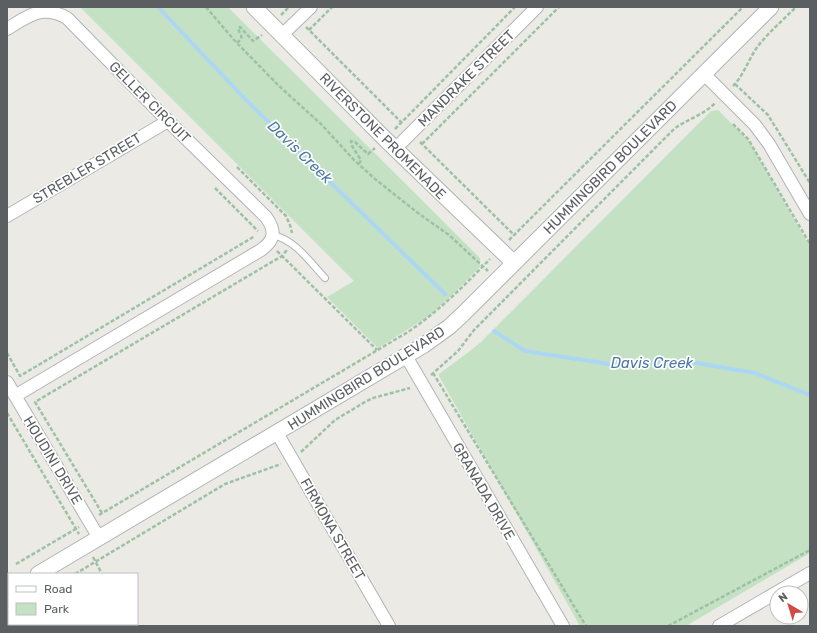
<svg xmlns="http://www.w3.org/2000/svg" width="817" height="633" font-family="Rubik,sans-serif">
	<rect width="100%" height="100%" fill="#eceae4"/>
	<path fill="#c4e1c3" d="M80,7h148l252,251v9l-27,27 -24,22 -51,32 -51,-51 27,-16z
		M718,110l31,31 61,106v306l-124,73h-106l-141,-250v-2l31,-23 11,-9 230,-231z"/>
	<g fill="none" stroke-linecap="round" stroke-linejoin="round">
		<path stroke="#acd7f4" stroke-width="4" d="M158,7l88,93 199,194
			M494,331l31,20 84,13 76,-3 70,12 55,22"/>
		<g stroke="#b1b4b7" stroke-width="8">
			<path id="service" d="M273,235c22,5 37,27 52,43"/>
		</g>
		<g stroke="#b1b4b7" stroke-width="14">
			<path id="minor" d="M7,29c21,-13 35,-25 60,-11l101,103 98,96c10,14 9,23 -5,33l-246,146
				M282,35l29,-28
				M704,74l51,51 14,19 41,70
				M395,149l142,-142
				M7,216l161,-95
				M406,356l157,270
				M7,382l92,156
				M277,433l112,193
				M719,626l91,-53"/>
		</g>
		<g stroke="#b1b4b7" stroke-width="17">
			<path id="tertiary" d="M254,7l130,131 130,125
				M38,574l386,-229 25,-18 13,-12 309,-308
				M7,593l2,-1"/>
		</g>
		<path stroke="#9dc1a6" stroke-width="2.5" stroke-dasharray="4 2" stroke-linecap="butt" d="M206,7l28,33 45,46 42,38 33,36 21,19 43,34 31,22 39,36
			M281,15l8,-8
			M306,27l97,97
			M309,30l23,-23
			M237,43c8,-7 3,-7 1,-15l2,-1 13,14 9,-6
			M735,84l33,31 42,68
			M733,86c11,-11 16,-28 25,-40 11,-14 25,-26 38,-39
			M733,124l15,15 62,105
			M395,129l120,-122
			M420,142l94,93
			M422,144l137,-137
			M359,164l2,-4 -9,-14 -1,-5 4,1 13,12 7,-6
			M237,167l49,49 4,9 2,8
			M215,188l43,43
			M509,240l234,-233
			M277,251l100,99
			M7,353l13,23 235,-140
			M433,373l153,253
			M431,375l27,-24 16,-21 200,-201c13,-10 30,-14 41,-26
			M7,413l72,121
			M301,452l34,-32 30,-18 8,-4 37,-10
			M102,513l-67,-111 247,-146 5,-6
			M99,515l309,-183c31,-21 56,-46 82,-73
			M93,557l8,15
			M16,564l63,-37
			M75,574l150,-90 56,-20
			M7,613l2,-1
			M668,626l142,-76"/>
		<use href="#service" stroke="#fff" stroke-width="6"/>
		<use href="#minor" stroke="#fff" stroke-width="12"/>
		<use href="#tertiary" stroke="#fff" stroke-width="15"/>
	</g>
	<g text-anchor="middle" stroke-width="3.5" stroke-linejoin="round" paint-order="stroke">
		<g font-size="14" fill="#5c5f62" stroke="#fff">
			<text transform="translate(466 78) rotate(-45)" y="5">MANDRAKE STREET</text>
			<text transform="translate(150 102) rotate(45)" y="5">GELLER CIRCUIT</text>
			<text transform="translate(383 136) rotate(45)" y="5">RIVERSTONE PROMENADE</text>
			<text transform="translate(610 167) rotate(-45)" y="5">HUMMINGBIRD BOULEVARD</text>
			<text transform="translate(87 168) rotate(-31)" y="5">STREBLER STREET</text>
			<text transform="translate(366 378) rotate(-32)" y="5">HUMMINGBIRD BOULEVARD</text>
			<text transform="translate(53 460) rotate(59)" y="5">HOUDINI DRIVE</text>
			<text transform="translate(484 491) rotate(60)" y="5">GRANADA DRIVE</text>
			<text transform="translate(333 529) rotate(60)" y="5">FIRMONA STREET</text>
		</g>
		<g font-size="15" font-style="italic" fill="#4c79a3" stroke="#fff">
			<text transform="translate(300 152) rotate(44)" y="5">Davis Creek</text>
			<text x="652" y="368">Davis Creek</text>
		</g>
	</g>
	<rect width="817" height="633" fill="none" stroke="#5c5f62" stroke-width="16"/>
	<rect x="8" y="573" width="130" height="52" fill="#ffffff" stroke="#bebfc0"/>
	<rect x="16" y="586" width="20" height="6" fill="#ffffff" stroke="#bebfc0"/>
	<text x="44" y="593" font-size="12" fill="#5c5f62">Road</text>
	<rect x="16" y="603" width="20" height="12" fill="#c4e1c3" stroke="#bebfc0"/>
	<text x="44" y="613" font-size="12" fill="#5c5f62">Park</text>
	<g transform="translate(789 605) rotate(322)"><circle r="19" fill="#ffffff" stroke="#bebfc0"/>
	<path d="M0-3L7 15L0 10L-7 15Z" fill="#d24a43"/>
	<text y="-6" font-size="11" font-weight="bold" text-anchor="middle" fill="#5c5f62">N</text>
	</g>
</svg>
